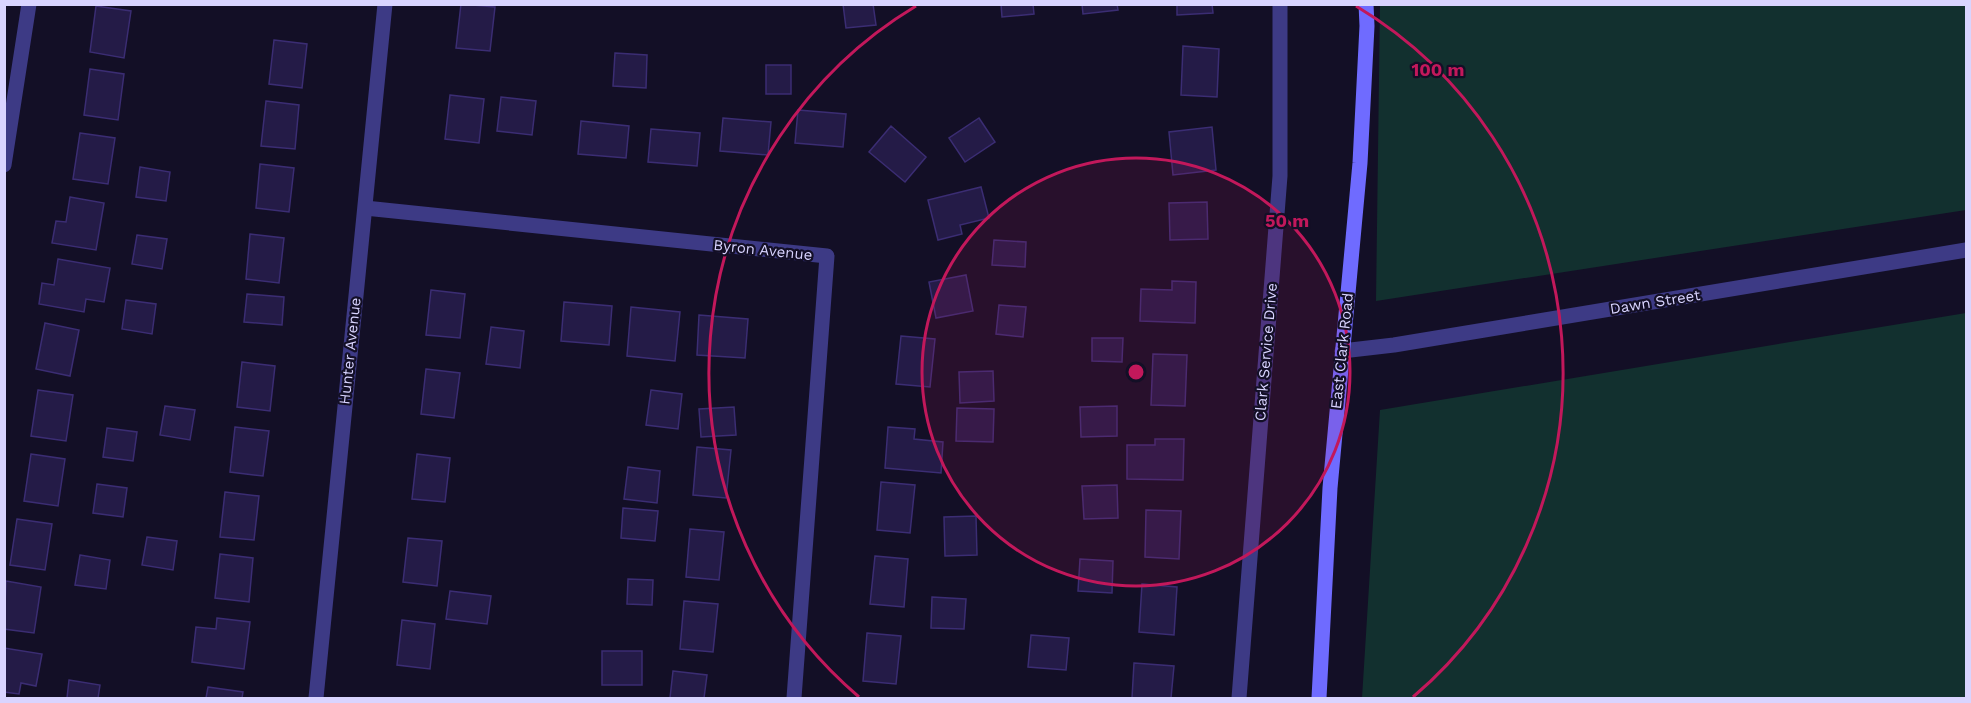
<svg xmlns="http://www.w3.org/2000/svg" width="1971" height="703" font-family="'Work Sans',sans-serif">
	<rect width="100%" height="100%" fill="#130f26"/>
	<path fill="#12302f" d="M1380,5h586v205l-590,91z
		M1966,313v385h-604l18,-288z"/>
	<path fill="#241b47" stroke="#3b2d73" stroke-width="1.5" d="M461,4l34,3 -5,44 -34,-3z
		M843,4h30l3,21 -30,3z
		M1001,4h32l1,10 -32,3z
		M1082,4h35l1,6 -35,4z
		M1177,4h35l1,9 -36,2z
		M96,6l35,5 -7,47 -34,-6z
		M274,40l33,4 -5,44 -33,-4z
		M1183,46l36,3 -2,48 -36,-2z
		M615,53l32,2 -1,33 -33,-2z
		M766,65h25v29h-25z
		M90,69l34,5 -6,46 -34,-5z
		M450,95l34,4 -5,44 -34,-4z
		M501,97l35,4 -4,34 -35,-4z
		M266,101l33,4 -4,44 -34,-3z
		M798,110l48,4 -3,33 -48,-4z
		M723,118l48,4 -3,33 -48,-4z
		M979,118l16,24 -30,20 -16,-24z
		M581,121l48,5 -3,32 -48,-4z
		M891,126l35,31 -21,25 -36,-30z
		M1212,127l4,43 -43,5 -4,-43z
		M651,129l49,4 -3,33 -49,-4z
		M80,133l35,5 -7,46 -35,-5z
		M260,164l34,4 -5,44 -33,-4z
		M140,167l30,5 -4,29 -30,-4z
		M981,187l8,31 -29,7 2,9 -24,6 -10,-40z
		M70,197l34,6 -8,47 -44,-7 4,-22 10,1z
		M1207,202l1,37 -38,1 -1,-37z
		M250,234l34,4 -5,45 -33,-4z
		M137,235l30,4 -5,30 -30,-5z
		M994,240l32,2 -1,25 -33,-2z
		M58,259l52,9 -6,34 -18,-3 -2,13 -45,-8 3,-21 12,2z
		M966,275l7,36 -37,7 -7,-36z
		M1172,281l24,1 -1,41 -55,-2 1,-32 31,1z
		M431,290l34,4 -5,44 -34,-3z
		M247,294l37,3 -2,28 -38,-3z
		M126,300l30,4 -4,30 -30,-5z
		M564,302l48,4 -3,39 -48,-4z
		M999,305l27,2 -3,30 -27,-3z
		M631,307l49,5 -5,49 -48,-5z
		M699,315l49,4 -3,39 -48,-3z
		M45,323l34,7 -9,46 -34,-7z
		M491,327l33,4 -4,37 -34,-4z
		M901,336l34,3 -5,48 -34,-3z
		M1092,338h31l-1,24 -30,-1z
		M1153,354l34,1 -2,51 -34,-1z
		M242,362l33,4 -5,45 -33,-4z
		M426,369l34,4 -6,45 -33,-4z
		M993,371l1,30 -34,2 -1,-31z
		M38,390l35,5 -7,46 -35,-5z
		M651,390l31,4 -4,35 -32,-4z
		M165,406l30,4 -5,30 -30,-5z
		M1117,406v30l-36,1 -1,-30z
		M734,407l2,28 -35,2 -2,-28z
		M957,408l37,1 -1,33 -37,-1z
		M235,427l34,4 -6,45 -33,-4z
		M888,427l27,2 -1,10 29,3 -2,31 -56,-5z
		M107,428l30,4 -4,29 -30,-4z
		M1155,439h29l-1,41 -56,-1v-34h28z
		M697,447l34,3 -5,48 -33,-3z
		M31,454l34,5 -7,47 -34,-5z
		M417,454l33,4 -5,44 -33,-3z
		M628,467l32,4 -3,32 -33,-4z
		M881,482l34,3 -5,48 -33,-3z
		M97,484l30,4 -4,29 -30,-4z
		M1117,485l1,33 -34,1 -2,-33z
		M225,492l34,4 -5,44 -34,-3z
		M623,508l35,3 -3,30 -34,-3z
		M1146,510l35,1 -2,48 -34,-2z
		M976,516l1,39 -32,1 -1,-39z
		M17,519l35,5 -7,46 -35,-5z
		M690,529l34,3 -5,48 -33,-3z
		M147,537l30,4 -4,29 -31,-5z
		M408,538l34,3 -5,45 -34,-4z
		M220,554l33,4 -4,44 -34,-4z
		M80,555l30,5 -4,29 -31,-4z
		M875,556l33,3 -4,48 -34,-3z
		M1080,559l33,2 -1,32 -34,-2z
		M628,579l25,1 -1,25 -25,-1z
		M6,581l35,6 -7,46 -30,-4z
		M1142,584l35,3 -3,48 -35,-3z
		M450,591l41,5 -4,28 -41,-5z
		M932,597l34,2 -2,30 -33,-1z
		M684,601l34,3 -5,48 -33,-3z
		M217,618l33,4 -6,47 -52,-7 4,-35 20,2z
		M402,620l33,4 -5,45 -33,-4z
		M867,633l34,3 -5,48 -33,-3z
		M1031,635l38,3 -3,32 -38,-3z
		M4,648l38,6 -6,32 -15,-3 -2,11 -15,-2z
		M602,651h40v34h-40z
		M1134,663l40,3 -3,32h-39z
		M673,671l34,4 -3,23h-34z
		M69,680l31,5 -2,13h-31z
		M208,687l35,5 -1,6h-36z"/>
	<g fill="none" stroke-linecap="round" stroke-linejoin="round">
		<path stroke="#3d3a85" stroke-width="15" d="M4,165l25,-161
			M365,208l462,48 -33,442
			M316,698l69,-694
			M1239,698l41,-522v-172"/>
		<path stroke="#3d3a85" stroke-width="15" d="M1342,351l52,-6 572,-95"/>
		<path stroke="#6f6bff" stroke-width="15" d="M1319,698l11,-210 30,-325 7,-137 -1,-22"/>
	</g>
	<circle cx="1136" cy="372" r="214" fill="#c2185b" fill-opacity=".12"/>
	<g fill="none" stroke="#c2185b" stroke-width="3">
		<circle cx="1136" cy="372" r="214"/>
		<path d="M859 697A427 427 0 0 1 916 6M1356 6A427 427 0 0 1 1413 697"/>
	</g>
	<g text-anchor="middle" stroke-width="4.5" stroke-linejoin="round" paint-order="stroke">
		<g font-size="15" fill="#d9d4ff" stroke="#130f26">
			<text transform="translate(763 250) rotate(6)" y="5">Byron Avenue</text>
			<text transform="translate(1655 302) rotate(-9)" y="5">Dawn Street</text>
			<text transform="translate(350 351) rotate(-84)" y="5">Hunter Avenue</text>
			<text transform="translate(1342 351) rotate(-84)" y="5">East Clark Road</text>
			<text transform="translate(1266 352) rotate(-85)" y="5">Clark Service Drive</text>
		</g>
	</g>
	<circle cx="1136" cy="372" r="9" fill="#c2185b" stroke="#130f26" stroke-width="3"/>
	<g font-size="18" text-anchor="middle" font-weight="bold" fill="#c2185b" stroke="#130f26" stroke-width="4.5" stroke-linejoin="round" paint-order="stroke">
		<text x="1438" y="76">100 m</text>
		<text x="1287" y="227">50 m</text>
	</g>
	<rect width="1971" height="703" fill="none" stroke="#d9d4ff" stroke-width="12"/>
</svg>
